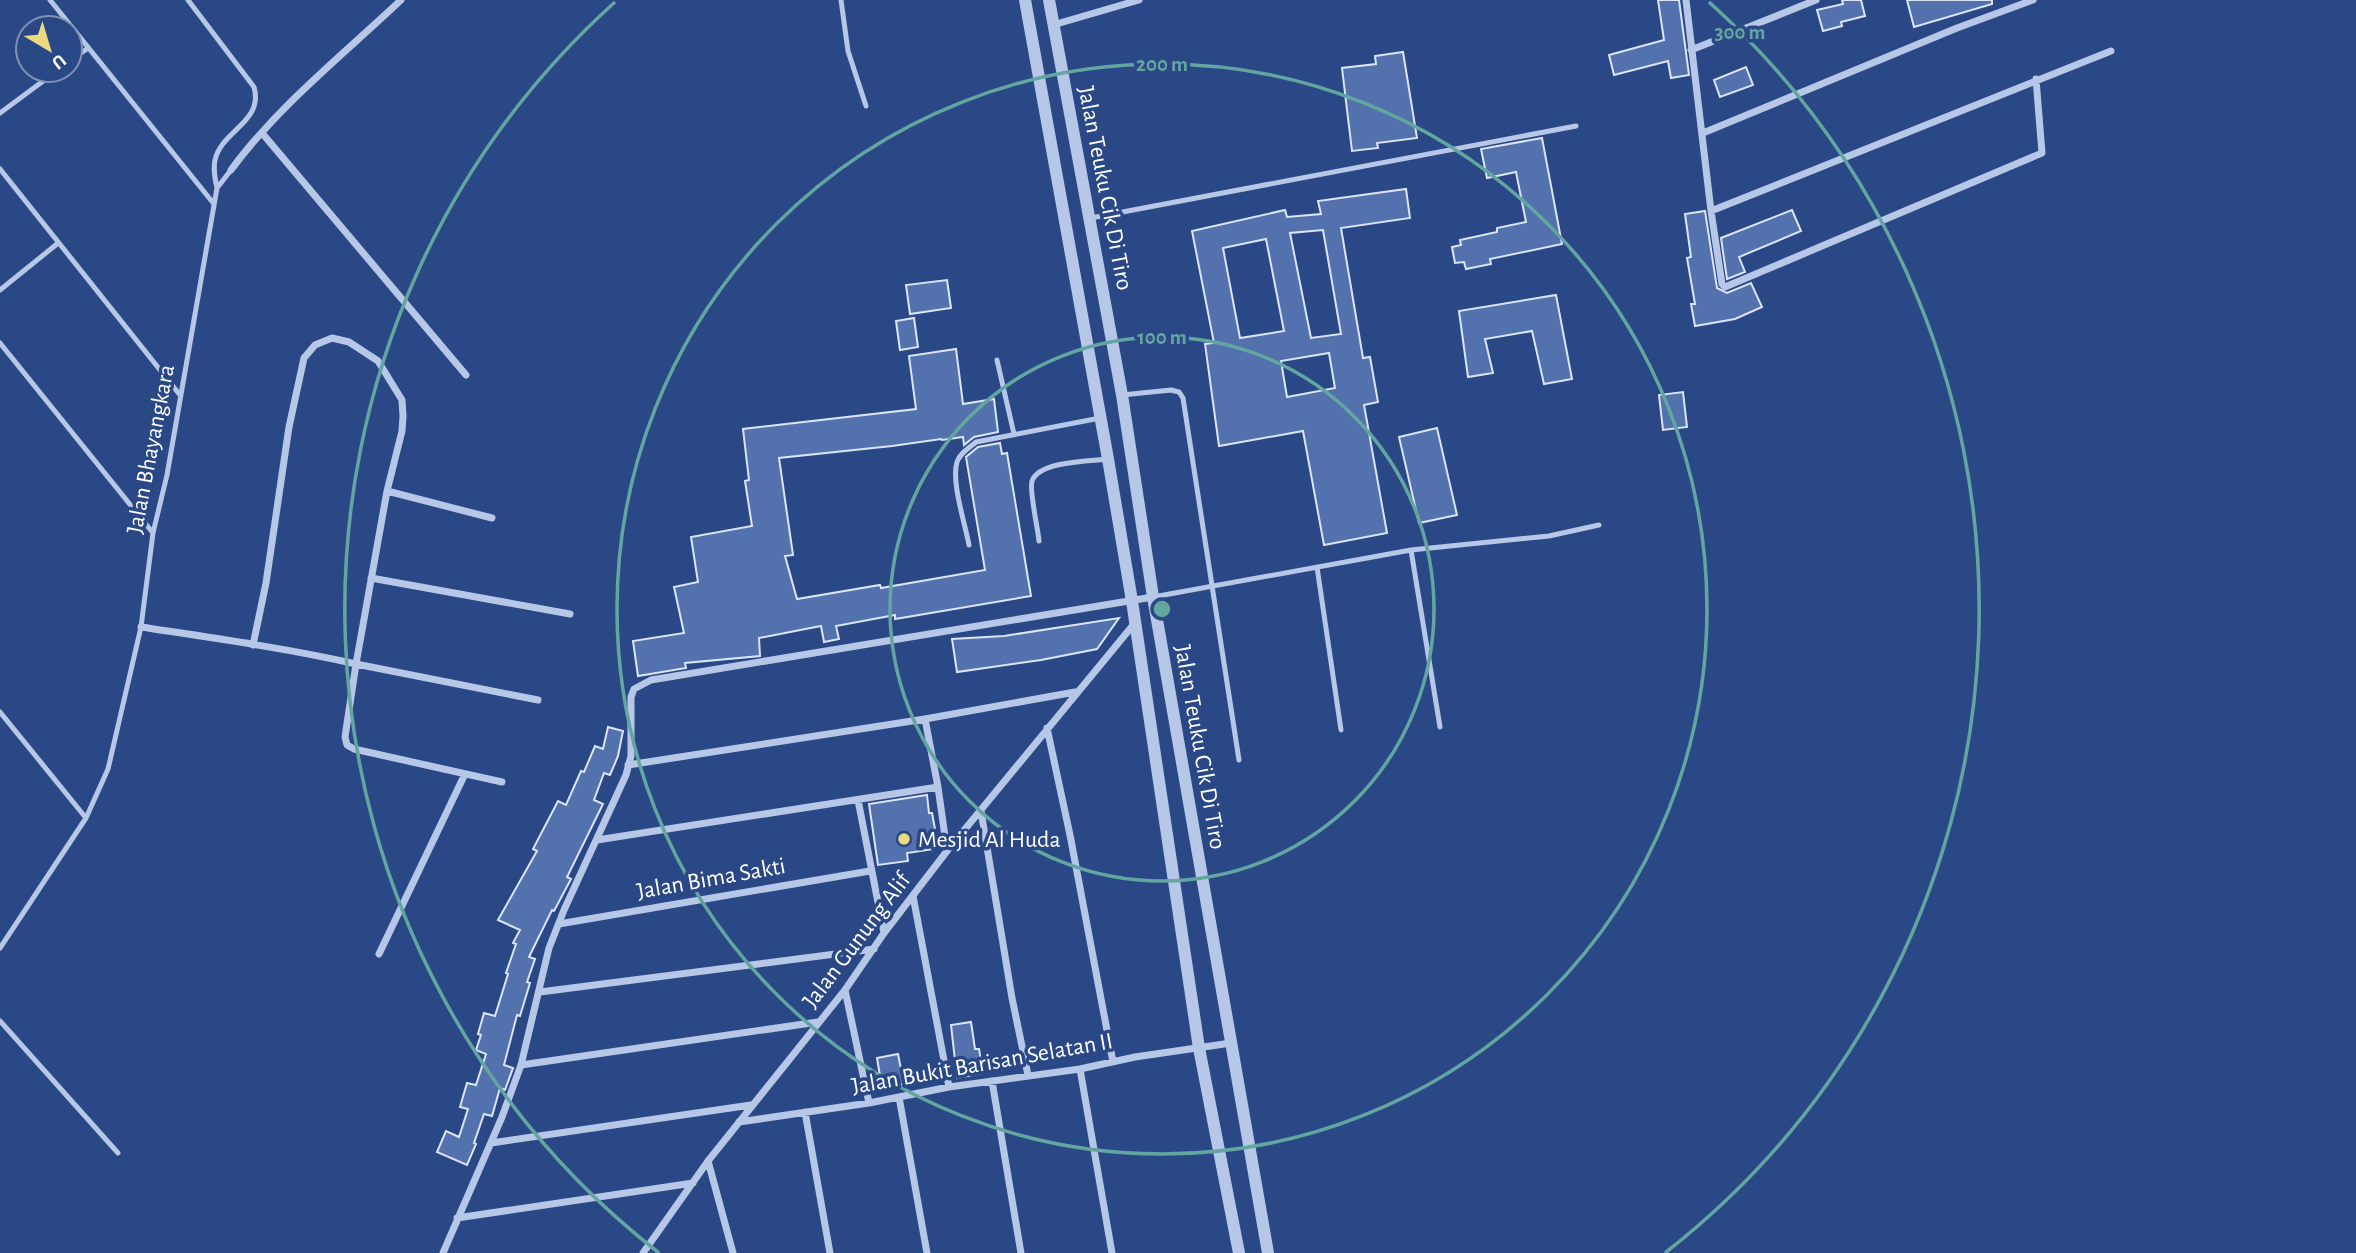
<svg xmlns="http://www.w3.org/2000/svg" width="2356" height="1253" font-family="'Alegreya Sans',sans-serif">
	<rect width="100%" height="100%" fill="#2b4886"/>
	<path fill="#5371ad" stroke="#dae4f6" stroke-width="2" fill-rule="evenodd" d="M1658,0h21l10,75 -18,3 -3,-17 -54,14 -5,-20 55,-15z
		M1842,0h19l4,16 -24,6 1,4 -19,5 -6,-21 26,-6z
		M1907,0h85v4l-78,23z
		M1403,52l14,86 -40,5 1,5 -26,3 -10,-83 34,-4 -1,-8z
		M1746,67l7,18 -33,12 -6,-17z
		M1542,138l20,106 -72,15 1,5 -25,5 -2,-7 -9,1 -3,-16 9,-2 -1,-5 37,-8v-4l29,-6 -10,-50 -29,6 -6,-29z
		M1406,189l4,29 -69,10 22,130 7,-1 8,45 -14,3 23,128 -63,12 -21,-114 -84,15 -14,-102 9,-1 -22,-112 93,-21 2,7 34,-3 -3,-13zM1323,230l18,104 -30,4 -21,-105zM1266,239l18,92 -44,7 -17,-90zM1329,353l6,35 -48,9 -6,-36z
		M1792,210l9,21 -62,26 6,15 -18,7 -6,-41z
		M1705,211l12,77 10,5 24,-10 11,24 -27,12 -40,7 -4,-22h4l-8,-46 4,-1 -6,-43z
		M947,280l4,28 -41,6 -4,-29z
		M1556,295l16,84 -28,5 -12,-53 -47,8 8,34 -25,4 -9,-66z
		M914,318l4,29 -18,3 -4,-29z
		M956,349l7,55 31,-5 4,33 -24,5 -10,8 -1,-8 -21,3 -1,-1 -49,7 -113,12 14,97 -8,1 12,43 83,-14 1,3 104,-18 -19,-113 12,-10 22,-4 2,11 5,-1 24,143 -136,23v-4l-59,11 3,13 -15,3 -3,-16 -62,12 1,18 -75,7 1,5 -48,8 -5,-35 51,-8 -10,-46 24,-5 -7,-45 61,-11 -7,-45 4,-1 -6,-51 173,-20 -7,-53z
		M1683,392l4,35 -24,3 -4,-35z
		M1437,428l20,87 -38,8 -20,-86z
		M1119,618l-22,31 -56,11 -84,12 -5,-33 52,-3z
		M608,727l15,4 -5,25 -8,19 -6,-2 -10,27 9,4 -36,73 4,2 -17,32 -2,-1 -23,47 6,2 -8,23 3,1 -10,33 -3,-1 -13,50 9,3 -8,22 -5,-2 -8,28 -8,-2 -10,29 2,1 -9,21 -30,-13 9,-21 13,6 9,-28 -8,-2 7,-24 9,2 10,-31 -10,-4 5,-15 -3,-1 6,-21 11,3 13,-42 -2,-1 10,-29 -3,-1 7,-13 -22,-10 39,-69 -4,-2 25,-48 8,4 15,-34 3,1 11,-26 8,3z
		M927,795l2,18h3l3,16 -3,1 2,19 -27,4 1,8 -30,4 -9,-61z
		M971,1022l4,27h4l4,24 -26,5 -6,-53z
		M898,1054l6,30 -22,4 -5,-30z"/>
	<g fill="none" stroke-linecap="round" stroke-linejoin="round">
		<path stroke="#b7c7e7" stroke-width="5" d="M50,0l164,204
			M188,0l66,87c10,35 -33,44 -39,73 -2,10 0,19 2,28
			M841,0l7,51 18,55
			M70,61l18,-13
			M0,113l58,-43
			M0,169l180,226
			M1091,218l485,-92
			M0,290l57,-46
			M0,343l153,190
			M997,360l17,74
			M1122,395l49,-5 8,2 4,6 56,362
			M1039,541c-1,-12 -10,-51 -7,-60 7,-20 58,-20 76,-22
			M969,545c-4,-22 -18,-63 -12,-83 3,-9 12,-14 19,-20l124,-24
			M1411,550l29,177
			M1317,567l24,163
			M1153,597l258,-47 138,-14 50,-11
			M0,712l86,106
			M0,948l86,-130 22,-49 33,-142 12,-94 14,-58 50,-287 14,-18
			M0,1021l118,132"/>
		<path stroke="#b7c7e7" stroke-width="7" d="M1686,0l25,211 11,73 3,3 317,-134 -6,-74
			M1053,25l86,-25
			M1691,50l125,-50
			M262,133l204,242
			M1703,133l254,-105 76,-28
			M231,170c47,-64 113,-116 170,-170
			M1711,211l400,-160
			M387,491l105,27
			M371,578l199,36
			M141,627c72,11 144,21 215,37l31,-173 15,-60 1,-15 -1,-16 -24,-39 -29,-19 -17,-4 -17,7 -11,13 -15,69 -23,156 -13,62
			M925,719l13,68 9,64
			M1047,728l23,107 43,227
			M628,765l297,-46 150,-27
			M502,782l-148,-33 -7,-4 -2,-8 11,-73 182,36
			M858,800l26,133
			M981,811l31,187 16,77
			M597,840l341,-53
			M913,896l36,191
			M559,924l311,-53
			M379,954l85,-178
			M845,990l24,113
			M540,992l334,-43
			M521,1065l297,-43
			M1080,1069l32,184
			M992,1081l29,172
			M899,1097l28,156
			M805,1112l25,141
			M739,1122l130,-19 80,-16 131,-18 55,-12 96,-14
			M491,1143l260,-38
			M708,1161l25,92
			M457,1218l236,-35
			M443,1253l59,-136 19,-52 28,-117 15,-38 62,-135 5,-19v-59l3,-8 17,-9 502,-83
			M643,1253l65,-92 137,-171 39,-57 63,-82 187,-227"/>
		<path stroke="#b7c7e7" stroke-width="12" d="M1025,0l83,459 24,142 67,447 40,205
			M1049,0l73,395 31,202 115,656"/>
	</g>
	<g fill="none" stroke="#63a6a1" stroke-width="3.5">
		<circle cx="1162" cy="609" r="272"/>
		<circle cx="1162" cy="609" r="545"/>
		<path d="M659 1253A817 817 0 0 1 615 2M1709 2A817 817 0 0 1 1665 1253"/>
	</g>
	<circle fill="#edda7f" stroke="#2b4886" stroke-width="2.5" cx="904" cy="839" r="7"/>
	<g text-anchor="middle" stroke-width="7" stroke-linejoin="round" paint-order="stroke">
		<g font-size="24" fill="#fff" stroke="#2b4886">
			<text transform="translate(1106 188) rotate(79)" y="8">Jalan Teuku Cik Di Tiro</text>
			<text transform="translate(150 449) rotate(-79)" y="8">Jalan Bhayangkara</text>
			<text transform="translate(1201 747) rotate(80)" y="8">Jalan Teuku Cik Di Tiro</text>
			<text transform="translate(711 878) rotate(-10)" y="8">Jalan Bima Sakti</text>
			<text transform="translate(856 940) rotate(-53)" y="8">Jalan Gunung Alif</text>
			<text transform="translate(982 1063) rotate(-10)" y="8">Jalan Bukit Barisan Selatan II</text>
		</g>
		<g font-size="24" fill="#fff" stroke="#2b4886" text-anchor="start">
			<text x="918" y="847">Mesjid Al Huda</text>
		</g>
	</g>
	<circle cx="1162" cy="609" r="10" fill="#63a6a1" stroke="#2b4886" stroke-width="3.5"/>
	<g font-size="21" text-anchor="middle" font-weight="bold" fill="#63a6a1" stroke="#2b4886" stroke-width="7" stroke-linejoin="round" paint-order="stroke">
		<text x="1740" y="39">300 m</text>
		<text x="1162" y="71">200 m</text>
		<text x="1162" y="344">100 m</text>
	</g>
	<g transform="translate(49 49) rotate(142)"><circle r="33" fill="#2b4886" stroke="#8091b6" stroke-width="2"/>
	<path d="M0-5L12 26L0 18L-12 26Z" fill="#edda7f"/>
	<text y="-10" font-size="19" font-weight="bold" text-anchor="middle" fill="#ffffff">U</text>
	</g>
</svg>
